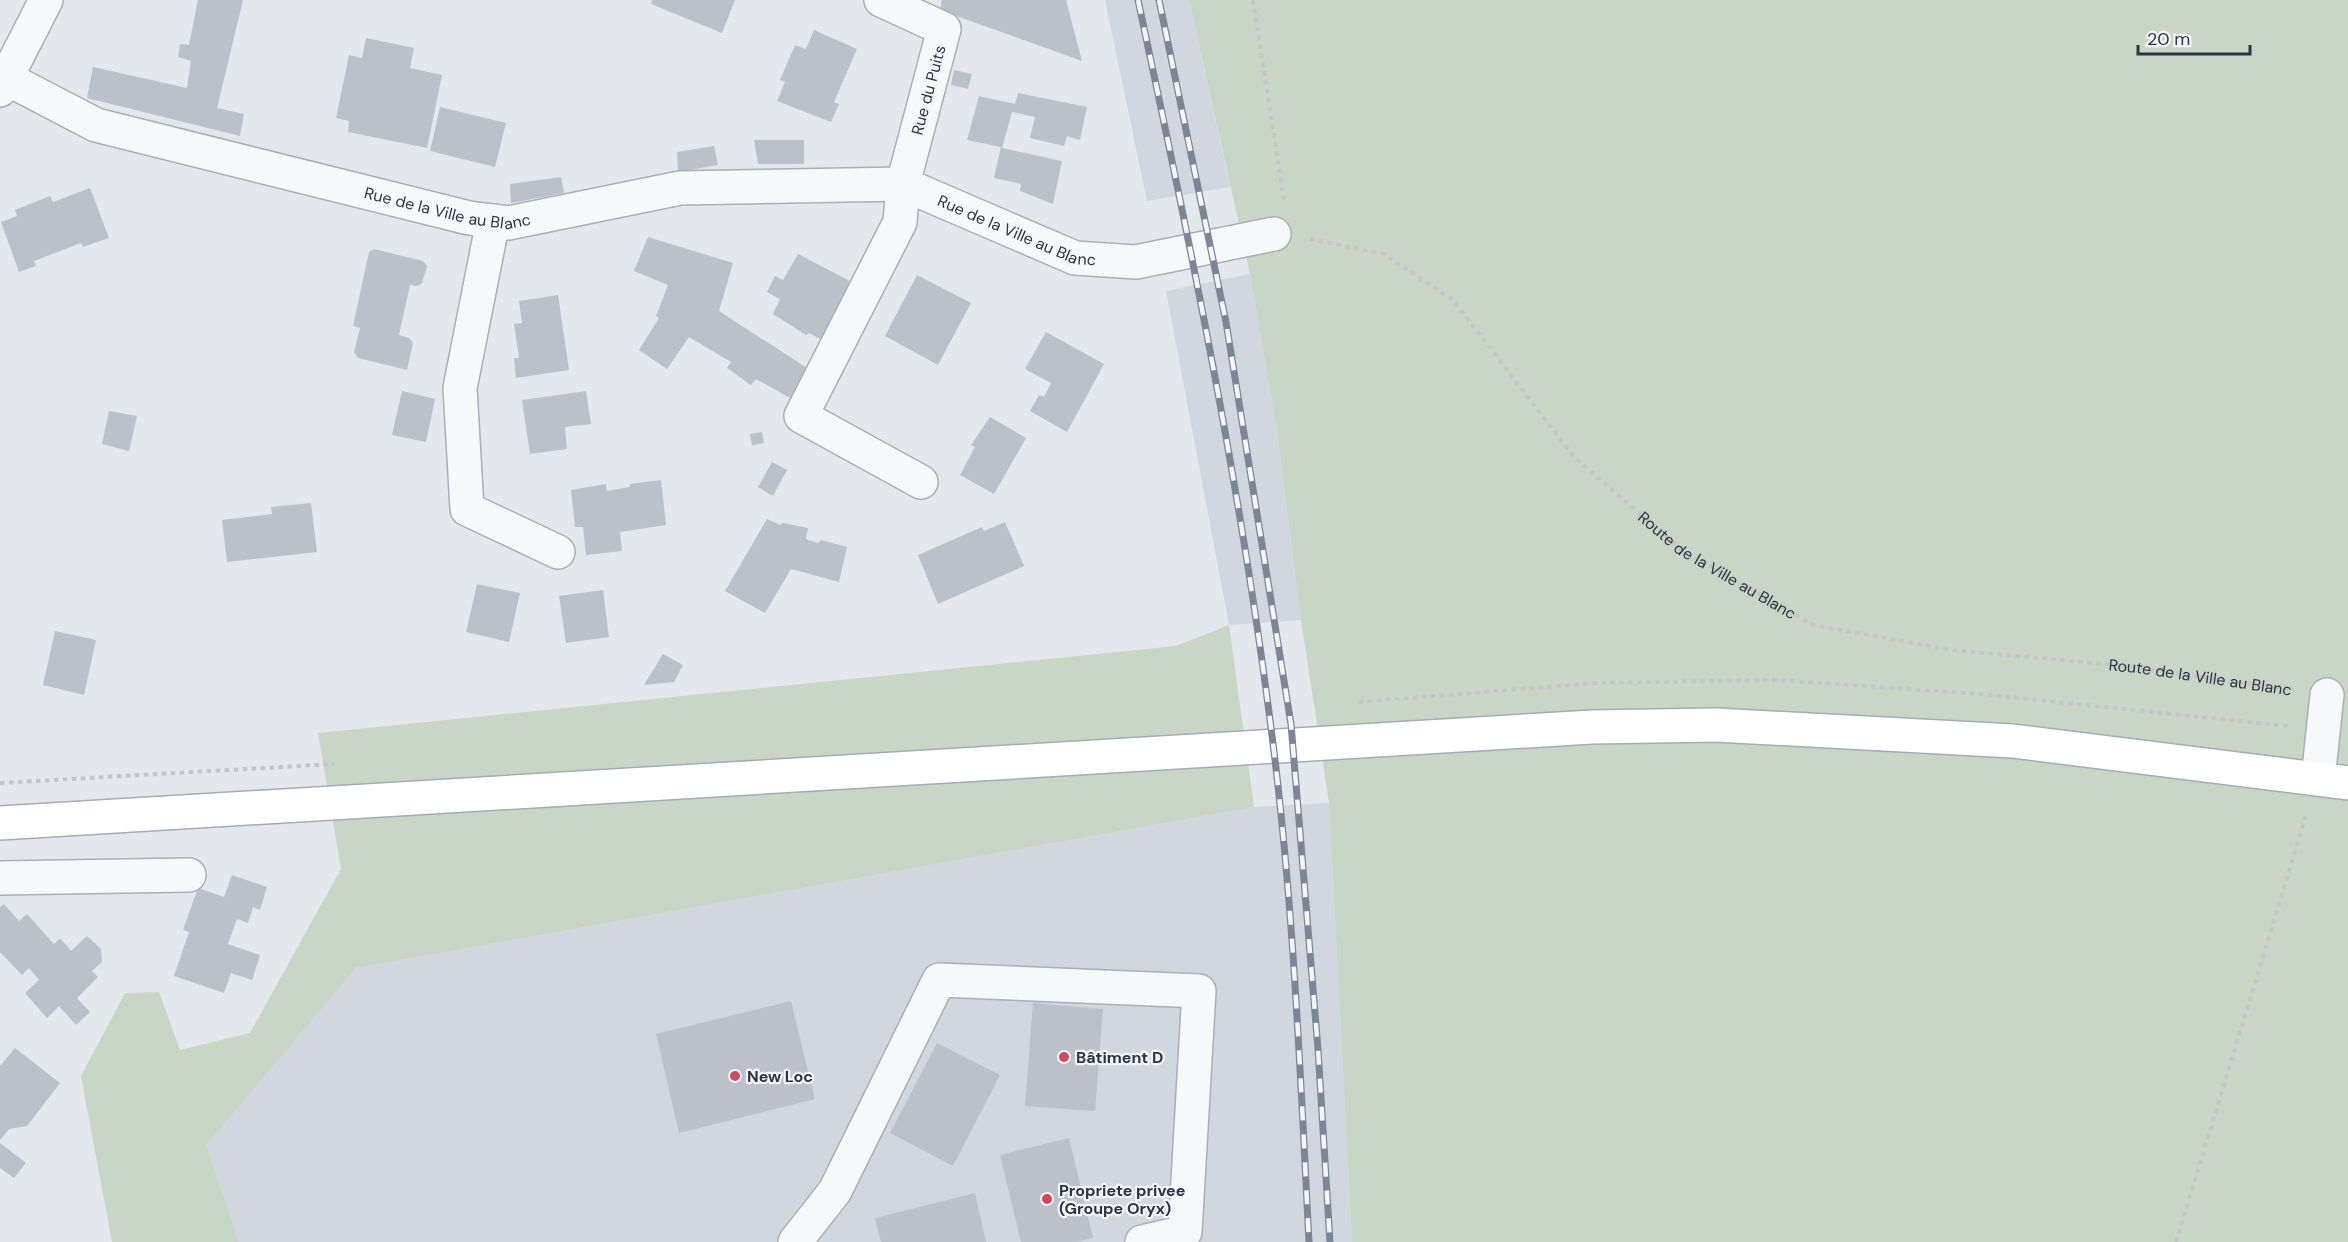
<svg xmlns="http://www.w3.org/2000/svg" width="2348" height="1242" font-family="'DM Sans',sans-serif">
	<rect width="100%" height="100%" fill="#e4e7ec"/>
	<path fill="#d2d6de" d="M1105,0h84l41,187 -83,14z
		M1250,274l27,156 24,190 -72,5 -63,-334z
		M1329,803l23,439h-1113l-34,-97 151,-177 898,-161z"/>
	<path fill="#c9d6c5" d="M1189,0h1159v1242h-996l-23,-439 -28,-183 -24,-190 -27,-156z
		M1229,625l25,182 -898,161 -150,177 33,97h-127l-31,-166 44,-83 34,-1 21,58 70,-17 91,-164 -23,-136 858,-87z"/>
	<path fill="#bbc0ca" d="M198,0h45l-26,108 27,6 -4,22 -153,-38 6,-31 94,21 4,-27 -13,-4 2,-13 9,1z
		M652,0h83l-13,33 -71,-29z
		M942,0h124l16,61 -134,-48 -8,-3z
		M814,30l43,19 -23,53 5,2 -8,18 -54,-21 8,-19 -5,-2 15,-35 11,4z
		M366,38l48,10 -4,20 32,7 -15,73 -79,-16 1,-11 -13,-3 13,-63 13,3z
		M954,70l18,4 -4,15 -17,-4z
		M1018,93l69,14 -7,33 -13,-4 -3,10 -34,-8 5,-21 -23,-5 -10,36 60,13 -9,43 -33,-13 1,-7 -27,-6 7,-31 -34,-7 12,-44 36,8z
		M440,107l66,16 -11,44 -65,-16z
		M754,140h50v24h-46z
		M714,146l4,19 -40,7 -1,-20z
		M561,177l3,16 -53,10 -1,-19z
		M90,188l19,50 -26,9 -2,-4 -47,18 2,5 -17,6 -18,-50 16,-6 -2,-6 35,-14 3,6z
		M648,237l85,26 -14,48 88,57 -15,31 -36,-20 -5,6 -24,-17 4,-6 -42,-25 -22,32 -28,-19 20,-32 -3,-2 12,-31 -34,-14z
		M374,249l49,12 4,5 -5,17 -5,3 -7,-1 -11,50 10,3 4,5 -6,27 -49,-12 -4,-6 6,-24 -7,-2 16,-74z
		M798,254l52,27 -28,59 -13,-7 -3,2 -33,-21 7,-15 -13,-7 8,-16 8,4z
		M917,275l54,28 -33,62 -53,-29z
		M558,295l11,75 -53,8 -2,-20h5l-5,-34 8,-1 -3,-22z
		M1046,332l58,32 -37,68 -37,-21 9,-16 5,2 7,-14 -26,-14z
		M402,391l33,8 -9,43 -34,-7z
		M586,391l5,33 -26,3 2,22 -37,5 -8,-54z
		M109,411l28,5 -8,35 -27,-7z
		M990,417l36,21 -32,56 -34,-19 15,-28 -4,-2z
		M762,432l2,11 -12,2 -2,-11z
		M772,462l15,8 -14,26 -15,-9z
		M661,480l5,45 -46,7 2,19 -36,4 -3,-28h-8l-4,-37 35,-6 1,7 23,-4v-3z
		M311,503l6,49 -90,10 -5,-42 50,-6 -1,-7z
		M767,519l13,6 3,-2 25,5 -2,10 2,2 10,3 3,-3 26,7 -8,35 -48,-13 -26,44 -40,-22z
		M1005,522l19,44 -86,38 -20,-49 64,-28 2,4z
		M477,584l43,9 -11,49 -43,-10z
		M603,590l6,47 -43,6 -7,-47z
		M55,631l41,9 -12,55 -41,-10z
		M663,654l20,11 -9,17 -30,3z
		M232,875l35,12 -7,23 -7,-3 -5,16 -11,-4 -9,25 32,11 -8,25 -21,-7 -7,20 -50,-17 15,-44 -6,-2 15,-42 26,9z
		M4,904l15,17 8,-7 27,30 6,-6 11,13 16,-15 14,13 1,13 -10,9 6,6 -21,21 13,14 -14,13 -17,-19 -12,12 -22,-25 14,-13 -10,-12 -7,7 -22,-23v-45z
		M791,1001l24,98 -136,34 -23,-99z
		M1033,1003l70,6 -8,102 -70,-5z
		M937,1043l63,32 -47,91 -63,-33z
		M15,1048l45,35 -33,43 -18,3 -9,11v-74z
		M1069,1138l24,100 -17,4h-55l-21,-87z
		M0,1143l26,20 -12,15 -14,-10z
		M975,1193l11,49h-105l-6,-24z"/>
	<g fill="none" stroke-linecap="round" stroke-linejoin="round">
		<g stroke="#a9aeb7" stroke-width="36">
			<g id="minor">
				<path d="M881,0l63,29 -41,155 -3,38 -99,194 120,66"/>
				<path id="s2" d="M0,75l96,50 373,93 39,5 172,-35 223,-4 172,74 61,4 138,-28"/>
				<path d="M0,90l46,-90"/>
				<path d="M493,221l-33,167 7,121 91,43"/>
				<path d="M2318,779l9,-84"/>
				<path d="M0,878l189,-3"/>
				<path d="M795,1242l40,-51 104,-211 260,11 -14,241 -43,10"/>
			</g>
		</g>
		<g stroke="#a3abb8" stroke-width="36">
			<path id="major" d="M0,823l1592,-96 124,-2 297,16 335,42"/>
		</g>
		<g stroke="#c2c5cb" stroke-width="4" stroke-dasharray="4.5 4.5" stroke-linecap="butt">
			<path d="M1253,0l31,200"/>
			<path id="s1" d="M1310,239l74,15 69,46 121,157 107,92 132,76 139,25 185,17 157,23"/>
			<path d="M1359,702l236,-19 182,-3 203,14 308,32"/>
			<path d="M0,783l334,-19"/>
			<path d="M2176,1242l131,-430"/>
		</g>
		<use href="#minor" stroke="#f7f8fa" stroke-width="33"/>
		<use href="#major" stroke="#fff" stroke-width="33"/>
		<g stroke="#7d8696" stroke-width="7">
			<path id="rail" d="M1138,0c51,238 101,478 132,720 23,173 30,348 39,522
				M1159,0l67,322 65,402 27,325 12,193"/>
		</g>
		<use href="#rail" stroke="#f4f6f9" stroke-width="4.5" stroke-dasharray="14" stroke-linecap="butt"/>
	</g>
	<g fill="#d1495b" stroke="#f4f6f9" stroke-width="2">
		<circle cx="1064" cy="1057" r="6"/>
		<circle cx="735" cy="1076" r="6"/>
		<circle cx="1047" cy="1199" r="6"/>
	</g>
	<g text-anchor="middle" stroke-width="4.5" stroke-linejoin="round" paint-order="stroke">
		<g font-size="16" fill="#2b3445" stroke="#f4f6f9">
			<text transform="translate(928 90) rotate(-75)" y="6">Rue du Puits</text>
			<text dy="6" stroke="none"><textPath href="#s2" startOffset="470">Rue de la Ville au Blanc</textPath></text>
			<text dy="6" stroke="none"><textPath href="#s2" startOffset="1054">Rue de la Ville au Blanc</textPath></text>
			<text dy="6" stroke="none"><textPath href="#s1" startOffset="537">Route de la Ville au Blanc</textPath></text>
			<text dy="6" stroke="none"><textPath href="#s1" startOffset="1041">Route de la Ville au Blanc</textPath></text>
		</g>
		<g font-size="16" font-weight="bold" fill="#2b3445" stroke="#f4f6f9" text-anchor="start">
			<text x="1076" y="1063">Bâtiment D</text>
			<text x="747" y="1082">New Loc</text>
			<text x="1059" y="1196">Propriete privee<tspan x="1059" dy="18">(Groupe Oryx)</tspan></text>
		</g>
	</g>
	<path d="M2138 45v9h112v-9" fill="none" stroke="#2b3445" stroke-width="3"/>
	<text x="2147" y="45" font-size="18" fill="#2b3445" stroke="#f4f6f9" stroke-width="4.5" paint-order="stroke">20 m</text>
</svg>
